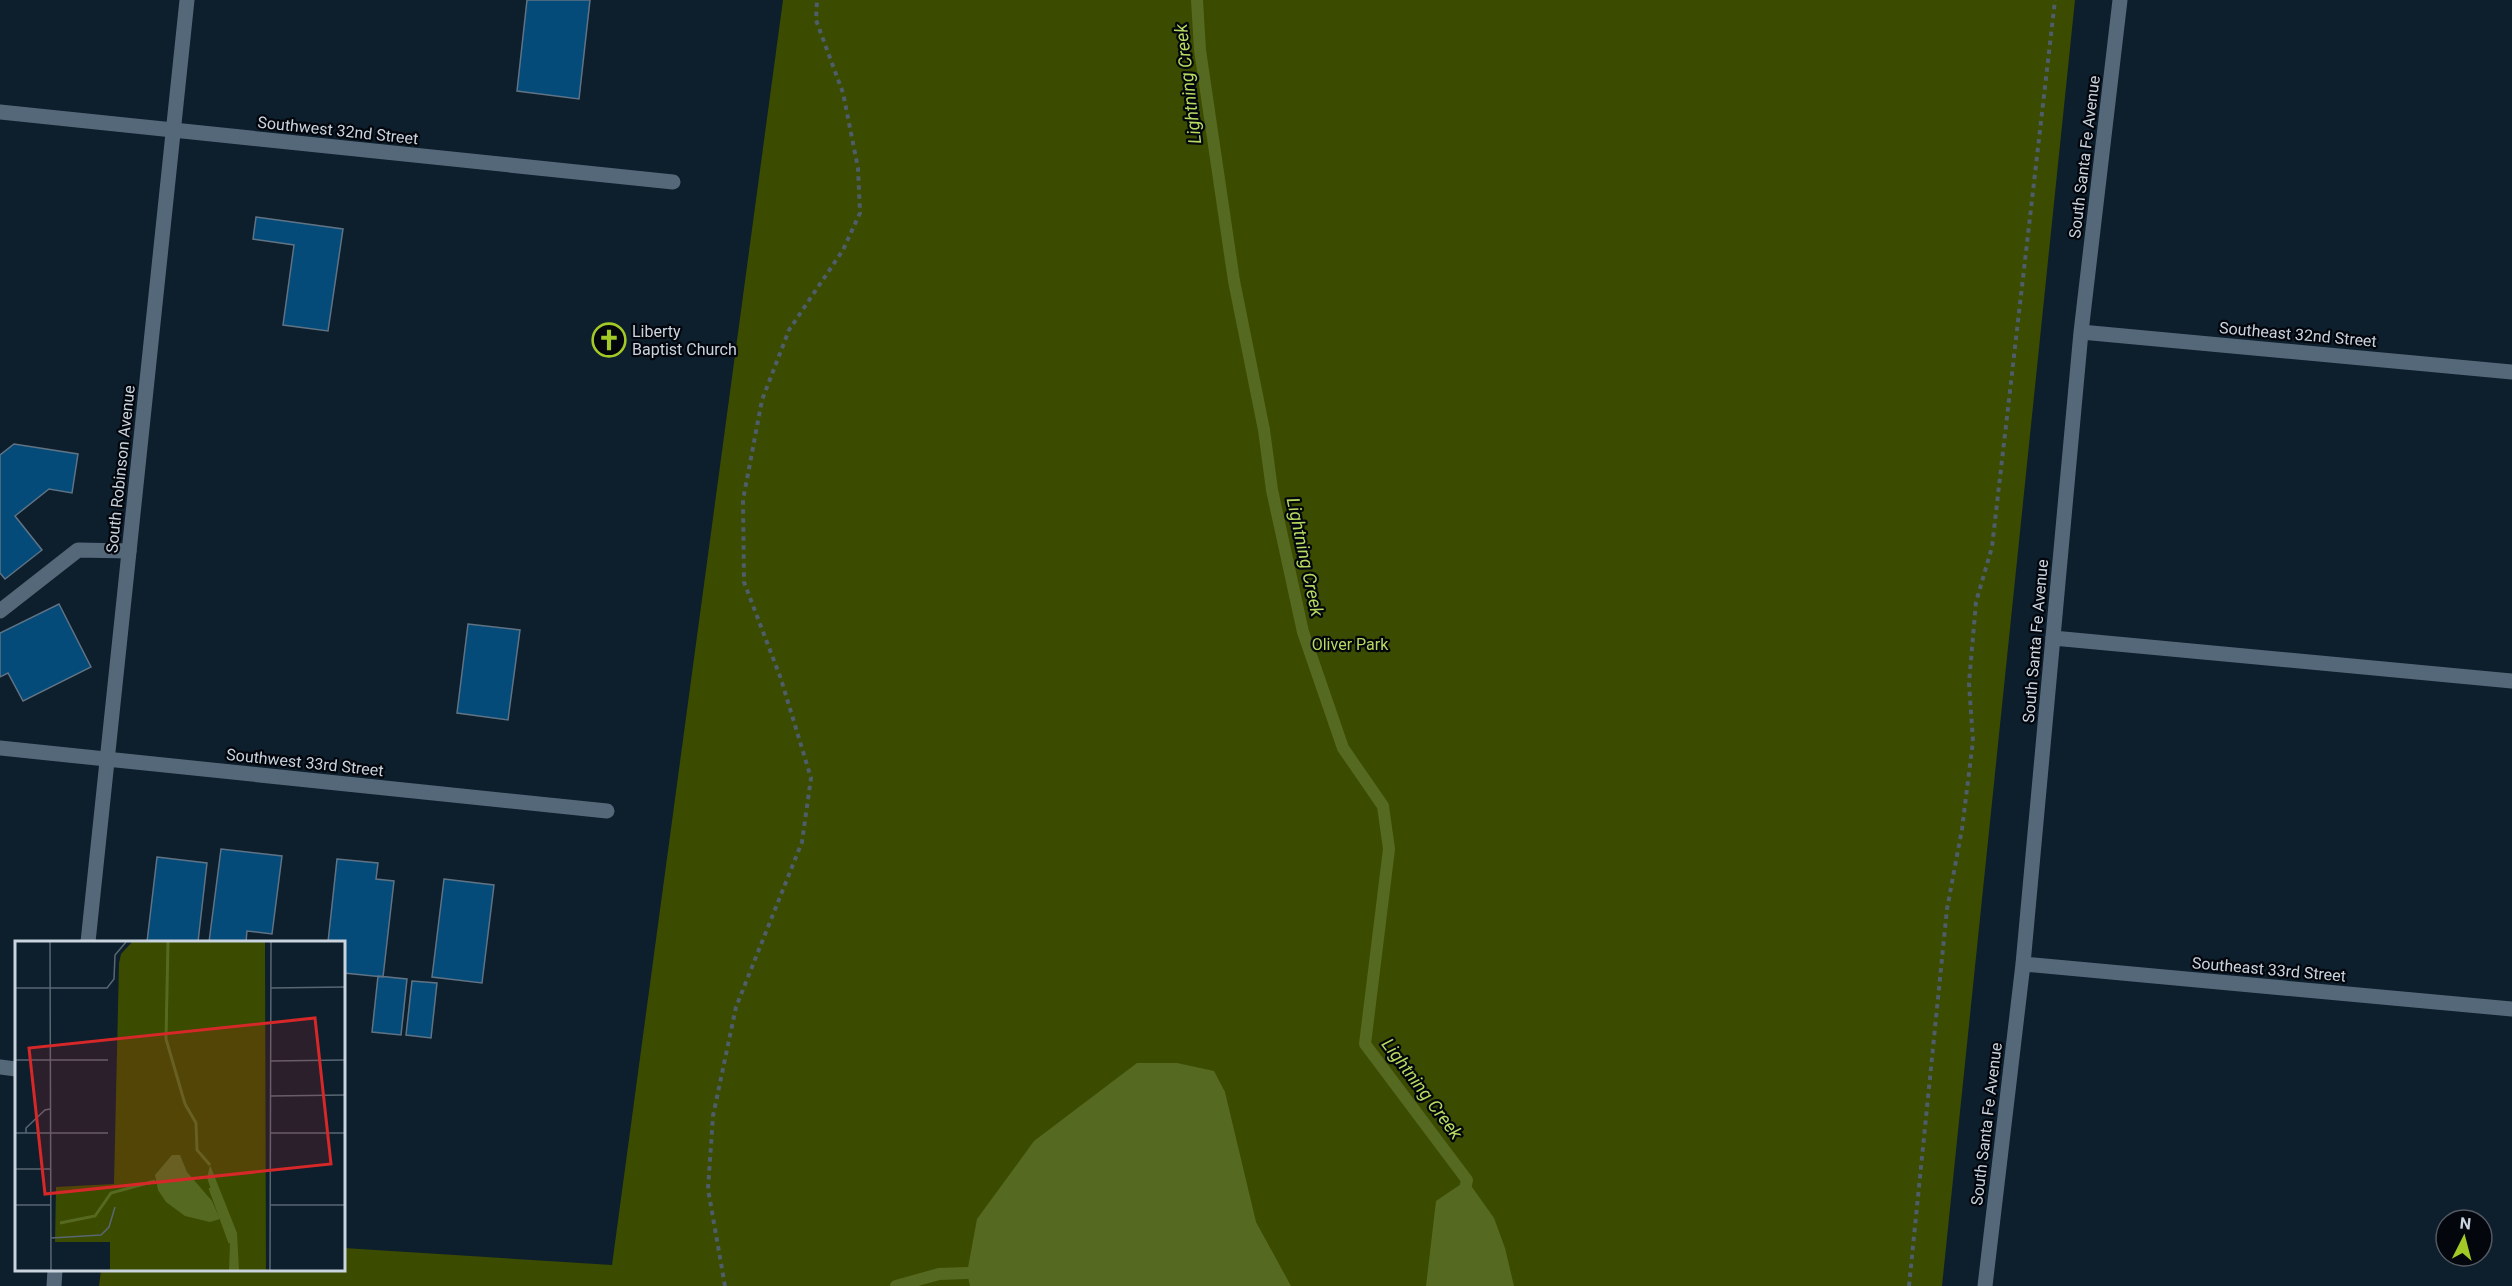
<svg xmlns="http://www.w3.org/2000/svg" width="2512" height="1286" font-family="Roboto,sans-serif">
	<rect width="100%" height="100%" fill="#0d1e2c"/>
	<path fill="#3b4b00" d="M783,0h1292l-133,1286h-1843l2,-16h243v-22l268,17z"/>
	<path fill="#566921" d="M1137,1063h40l37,8 11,21 31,130 35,64h-321l-3,-13 10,-54 57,-78z
		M1467,1180l27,38 11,30 9,38h-88l10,-85z"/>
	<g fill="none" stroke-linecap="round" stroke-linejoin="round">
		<path stroke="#566921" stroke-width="12" d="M1197,0l3,50 34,231 30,149 8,60 31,142 40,116 40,58 6,43 -24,195 102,136 -3,14
			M896,1286l43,-12 28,-1"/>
	</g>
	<path fill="#054b79" stroke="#5f7384" stroke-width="1.5" d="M527,0h63l-11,99 -62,-8z
		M256,217l87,12 -15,102 -45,-6 11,-80 -41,-6z
		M14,444l64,10 -6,39 -23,-4 -34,27 27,34 -37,29 -5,-6v-118z
		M59,604l32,63 -68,34 -15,-28 -8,4v-44z
		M468,624l52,6 -12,90 -51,-7z
		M221,849l61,7 -10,78 -25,-3 -1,11h-37z
		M157,857l50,6 -9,79h-51z
		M337,859l41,4 -2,16 18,2 -11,96 -39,-4v-31h-16z
		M444,879l50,6 -12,98 -50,-6z
		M378,976l29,3 -6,56 -29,-3z
		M412,981l25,2 -6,55 -25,-3z"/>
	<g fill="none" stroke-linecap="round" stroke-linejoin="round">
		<path stroke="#4e5d6a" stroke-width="4" stroke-dasharray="4.5 4.5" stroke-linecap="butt" d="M725,1286l-17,-97 5,-73 23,-109 66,-165 9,-64 -30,-99 -37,-97 -1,-82 19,-100 27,-70 54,-80 17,-37 -2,-45 -15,-75 -27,-73 1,-20
			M1909,1286l38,-377 15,-80 11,-88 -4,-58 7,-81 16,-55 63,-547"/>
		<path stroke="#556879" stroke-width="15" d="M0,611l78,-61 51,1
			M2053,638l459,43
			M0,1067l16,2"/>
		<path stroke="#556879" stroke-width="15" d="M0,112l673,70
			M2081,332l431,40
			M0,748l607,63
			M2023,964l489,45
			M1985,1286l38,-322 58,-632 39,-332"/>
		<path stroke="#556879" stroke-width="15" d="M88,942l99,-942
			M54,1286l1,-16"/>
	</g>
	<defs>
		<g id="church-ring" transform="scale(1.725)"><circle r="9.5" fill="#03070d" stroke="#a3c926" stroke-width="1.5"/><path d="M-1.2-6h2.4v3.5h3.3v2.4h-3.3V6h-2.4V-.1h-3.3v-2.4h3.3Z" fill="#a3c926"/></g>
	</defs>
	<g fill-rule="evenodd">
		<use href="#church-ring" x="609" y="340"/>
	</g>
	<g text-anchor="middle" stroke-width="4.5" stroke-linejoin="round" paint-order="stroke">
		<g font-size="16" fill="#cad4de" stroke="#03070d">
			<text transform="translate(338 130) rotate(6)" y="6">Southwest 32nd Street</text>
			<text transform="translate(2084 157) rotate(-83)" y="6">South Santa Fe Avenue</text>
			<text transform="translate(2298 334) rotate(5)" y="6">Southeast 32nd Street</text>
			<text transform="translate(120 469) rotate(-84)" y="6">South Robinson Avenue</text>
			<text transform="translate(2035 641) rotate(-85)" y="6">South Santa Fe Avenue</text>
			<text transform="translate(305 762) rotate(6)" y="6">Southwest 33rd Street</text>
			<text transform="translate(2269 969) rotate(5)" y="6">Southeast 33rd Street</text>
			<text transform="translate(1986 1124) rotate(-83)" y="6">South Santa Fe Avenue</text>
		</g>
		<g font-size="16" fill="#cad4de" stroke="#03070d" text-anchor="start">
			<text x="632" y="337">Liberty<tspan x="632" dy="18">Baptist Church</tspan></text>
		</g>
		<g font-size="16" fill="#b8d95f" stroke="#03070d">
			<text x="1350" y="650">Oliver Park</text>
		</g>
		<g font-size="18" font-style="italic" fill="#b9db61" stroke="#03070d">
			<text transform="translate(1188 84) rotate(-97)" y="6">Lightning Creek</text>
			<text transform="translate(1305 557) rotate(78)" y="6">Lightning Creek</text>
			<text transform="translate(1422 1089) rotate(53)" y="6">Lightning Creek</text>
		</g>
	</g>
	<g transform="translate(15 941)">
		<rect width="330" height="330" fill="#0d1e2c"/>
		<path d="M117,1h133l1,328h-156v-28h-55l1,-55 58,-3 5,-221 2,-9z" fill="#3b4b00"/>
		<path d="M157,214h8l7,17 25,29 8,18 -10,3 -25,-6 -19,-14 -8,-12 -3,-15zM195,224l27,68 2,37h-10l1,-27 -23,-65z" fill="#566921"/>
		<path fill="none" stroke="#566921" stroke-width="3" d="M153,1l-2,97 19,65 11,19 1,27 13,15M195,247l20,55M45,282l35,-7 16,-23 44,-12"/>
		<path fill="none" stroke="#596773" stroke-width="1.5" d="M35,1l1,328M0,47h92l7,-9 1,-24 11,-13M256,47l74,-1M0,119h93M255,120l75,-1M256,155l74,-1M0,192h93M11,192v-5l19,-18 5,-1M256,192h74M0,228h36M0,264h36M255,264h75M36,297l50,-3 8,-8 6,-20M255,329l1,-328"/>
		<path fill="#d62828" fill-opacity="0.15" stroke="#d62828" stroke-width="3" d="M300,77l16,146 -286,30 -16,-146z"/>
		<rect width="330" height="330" fill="none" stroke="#cad4de" stroke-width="3"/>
	</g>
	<g transform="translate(2464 1238) rotate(6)"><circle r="28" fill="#03070d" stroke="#535961" stroke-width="1.5"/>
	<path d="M0-4.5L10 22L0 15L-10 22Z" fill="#a3c926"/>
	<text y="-9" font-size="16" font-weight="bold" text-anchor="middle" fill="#cad4de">N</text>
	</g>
</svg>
